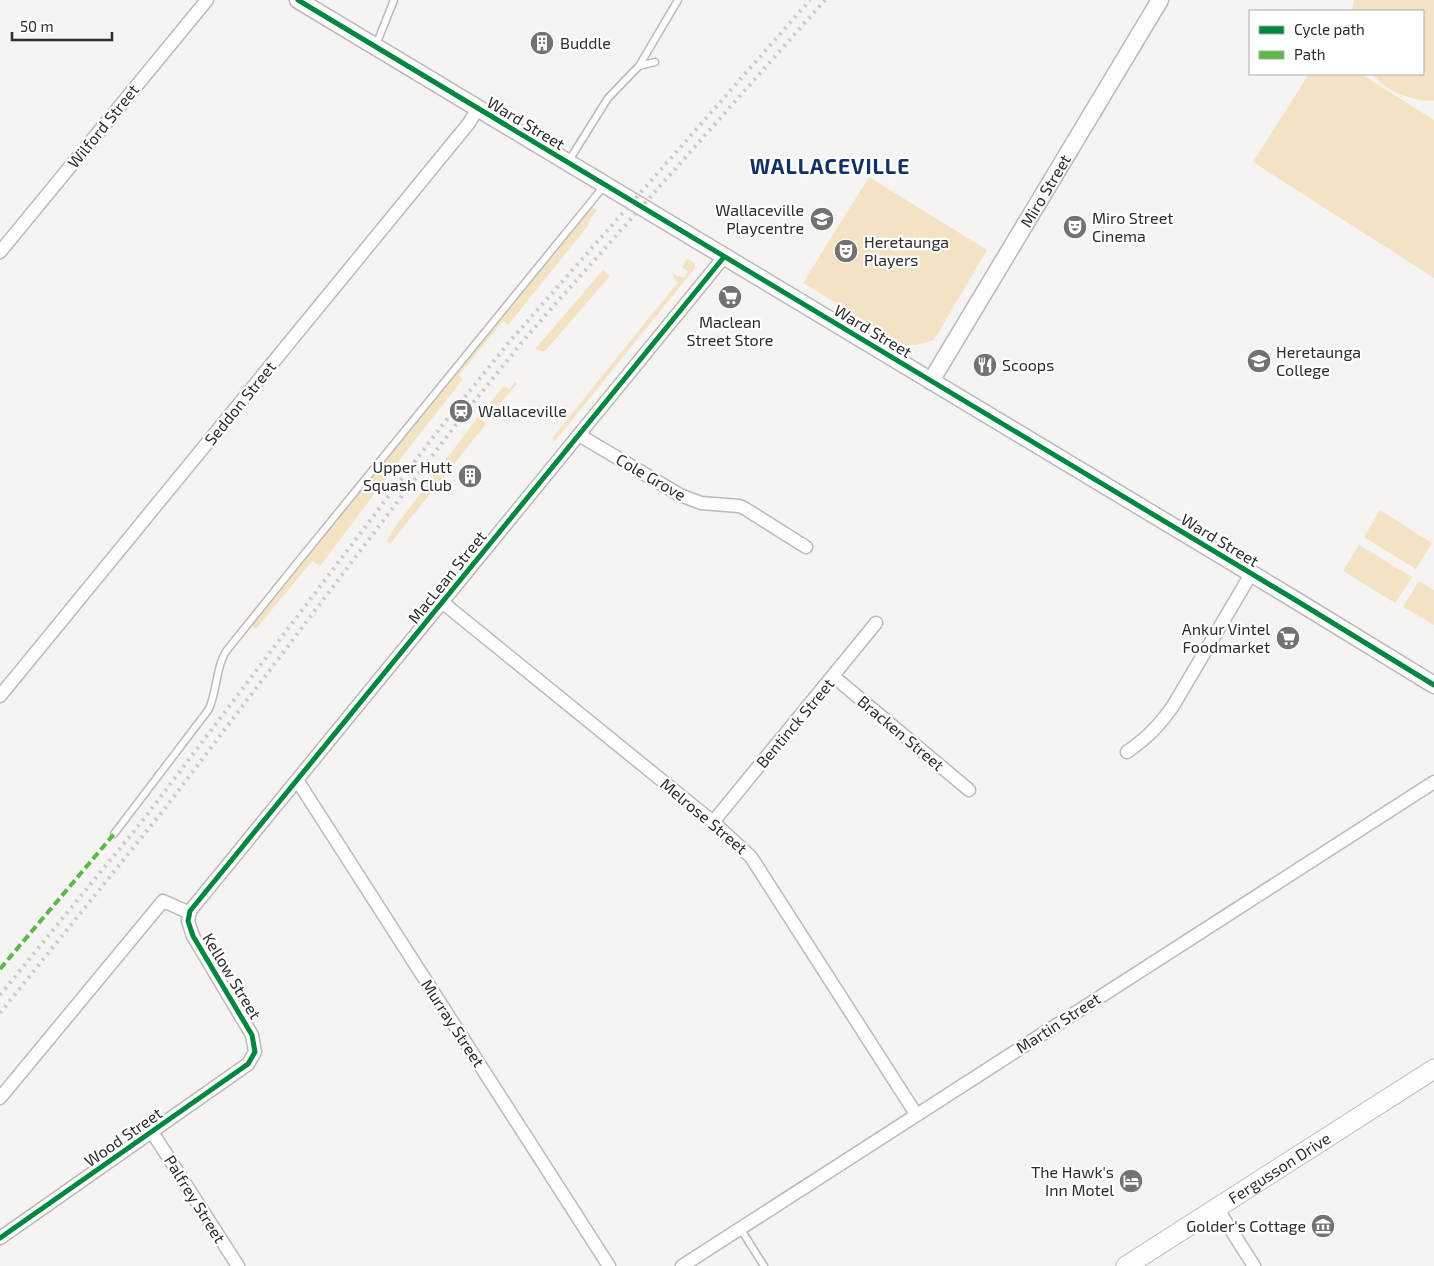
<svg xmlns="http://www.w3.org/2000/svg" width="1434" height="1266" font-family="'Exo 2',sans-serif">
	<rect width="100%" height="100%" fill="#f5f4f2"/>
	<path fill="#f3e2c4" d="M1354,0h80v101c-23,0 -47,-9 -62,-27h51v-63h-71z
		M1309,74h52l73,46v158l-181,-116z
		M869,177l118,73 -53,90 -18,5h-11l-102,-62z
		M592,207l5,3 -6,8 -4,9 -79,98 -5,-4 -44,54 4,4 -55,70 -88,117 -8,-5 -56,68 -5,-4z
		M687,259l8,4v5l-140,173 -3,-3 126,-156 -5,-5v-3l11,4 4,-7 -6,-3z
		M603,270l7,6 -65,75h-5l-4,-3z
		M515,382l2,2 -27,31 -6,1 -3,-3 23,-27 5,3z
		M478,417l8,7 -96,120 -3,-3 5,-10z
		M1380,510l52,33 -16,26 -52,-32z
		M1359,545l53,32 -17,26 -52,-32z
		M1419,581l15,9v35l-31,-18z"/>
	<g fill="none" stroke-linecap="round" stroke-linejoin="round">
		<g stroke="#bbbab9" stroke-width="9">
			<path id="service" d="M376,45l18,-45
				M639,66l16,-4
				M568,162l40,-64 31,-32 39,-66
				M114,834l95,-125c8,-18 7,-43 18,-59l70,-87 307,-377
				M740,1228l24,38"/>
		</g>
		<g stroke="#bbbab9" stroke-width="15">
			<path id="minor" d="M0,252l207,-252
				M579,435l101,60 21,8 38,3 5,2 62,39
				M442,602l271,220 38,35 165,257
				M833,676l136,114
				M0,696l469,-573 9,-15
				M1127,752c21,-15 31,-25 46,-46l78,-132
				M297,780l312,486
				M713,822l163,-199
				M0,1098l163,-197 27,12
				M152,1132l86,134
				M1217,1208l37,58
				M0,1238l248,-174 7,-12 -3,-17 -59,-99 -5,-15 2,-10 534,-654
				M682,1266l752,-484"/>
		</g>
		<g stroke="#bbbab9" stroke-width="19">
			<g id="tertiary">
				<path d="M298,0l999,601 137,84"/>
				<path id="s1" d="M931,381l229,-381"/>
			</g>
		</g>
		<g stroke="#bbbab9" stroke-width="21">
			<g id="secondary">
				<path id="s2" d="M1126,1266l308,-197"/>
			</g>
		</g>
		<use href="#service" stroke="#fefdfd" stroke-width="6"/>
		<use href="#minor" stroke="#fefdfd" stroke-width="12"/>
		<use href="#tertiary" stroke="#fefdfd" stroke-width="16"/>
		<use href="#secondary" stroke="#fefdfd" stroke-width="19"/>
		<path stroke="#cbcaca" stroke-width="4" stroke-dasharray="2.5 5" stroke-linecap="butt" d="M0,995l143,-175 301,-397 66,-82 300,-341
			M0,1013l166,-206 298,-393 64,-79 297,-335"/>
		<path stroke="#58b947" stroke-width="4" stroke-dasharray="8 4" stroke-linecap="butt" d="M0,969l114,-135"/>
		<g stroke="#fff" stroke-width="8">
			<path id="cycleway" d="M298,0l999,601 137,84
				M0,1238l248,-174 7,-12 -3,-17 -59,-99 -5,-15 2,-10 534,-654"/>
		</g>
		<use href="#cycleway" stroke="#00873e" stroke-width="5"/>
	</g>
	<defs>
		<g id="building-disc" transform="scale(1.25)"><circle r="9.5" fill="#737271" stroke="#fff"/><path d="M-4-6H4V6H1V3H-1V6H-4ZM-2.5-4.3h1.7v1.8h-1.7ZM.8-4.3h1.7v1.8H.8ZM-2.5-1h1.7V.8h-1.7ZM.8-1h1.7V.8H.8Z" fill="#fff"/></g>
		<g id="school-disc" transform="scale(1.25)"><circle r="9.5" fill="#737271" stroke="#fff"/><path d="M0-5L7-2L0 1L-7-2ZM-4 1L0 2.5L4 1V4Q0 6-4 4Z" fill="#fff"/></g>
		<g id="theatre-disc" transform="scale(1.25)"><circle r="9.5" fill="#737271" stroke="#fff"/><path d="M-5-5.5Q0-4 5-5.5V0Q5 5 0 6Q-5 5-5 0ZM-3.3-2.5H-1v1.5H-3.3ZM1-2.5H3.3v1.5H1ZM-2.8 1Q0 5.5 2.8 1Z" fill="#fff"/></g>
		<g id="supermarket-disc" transform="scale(1.25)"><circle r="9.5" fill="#737271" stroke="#fff"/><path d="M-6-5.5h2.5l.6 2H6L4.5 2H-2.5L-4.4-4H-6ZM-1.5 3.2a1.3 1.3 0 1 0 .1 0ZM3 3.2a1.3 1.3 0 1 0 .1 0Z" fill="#fff"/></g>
		<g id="restaurant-disc" transform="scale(1.25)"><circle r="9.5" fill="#737271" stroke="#fff"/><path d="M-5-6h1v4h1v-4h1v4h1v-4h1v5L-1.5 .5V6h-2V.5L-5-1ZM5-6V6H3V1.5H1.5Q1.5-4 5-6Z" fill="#fff"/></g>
		<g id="station-disc" transform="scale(1.25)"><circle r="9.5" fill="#737271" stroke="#fff"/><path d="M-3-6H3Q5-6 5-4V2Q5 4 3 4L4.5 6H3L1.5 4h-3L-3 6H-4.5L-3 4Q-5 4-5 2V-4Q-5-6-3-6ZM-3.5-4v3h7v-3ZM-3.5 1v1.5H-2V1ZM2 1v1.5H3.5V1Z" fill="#fff"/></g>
		<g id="hotel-disc" transform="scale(1.25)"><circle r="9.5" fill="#737271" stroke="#fff"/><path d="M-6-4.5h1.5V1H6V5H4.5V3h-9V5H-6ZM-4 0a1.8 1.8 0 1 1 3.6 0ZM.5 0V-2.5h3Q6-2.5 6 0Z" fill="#fff"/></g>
		<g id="museum-disc" transform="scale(1.25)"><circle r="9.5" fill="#737271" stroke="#fff"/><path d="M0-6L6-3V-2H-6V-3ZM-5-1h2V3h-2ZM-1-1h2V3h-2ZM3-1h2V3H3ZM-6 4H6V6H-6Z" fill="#fff"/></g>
	</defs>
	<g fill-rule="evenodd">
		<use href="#building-disc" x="542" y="43"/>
		<use href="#school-disc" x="822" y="219"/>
		<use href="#theatre-disc" x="1075" y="227"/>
		<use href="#theatre-disc" x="846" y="251"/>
		<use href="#supermarket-disc" x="730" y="297"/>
		<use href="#school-disc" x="1259" y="361"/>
		<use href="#restaurant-disc" x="985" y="365"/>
		<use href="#station-disc" x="461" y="411"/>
		<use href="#building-disc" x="470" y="476"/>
		<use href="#supermarket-disc" x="1288" y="638"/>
		<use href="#hotel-disc" x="1131" y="1181"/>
		<use href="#museum-disc" x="1323" y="1226"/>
	</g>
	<g text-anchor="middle" stroke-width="4.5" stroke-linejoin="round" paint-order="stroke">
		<g font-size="16" fill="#2d2c2b" stroke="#fff" text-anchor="start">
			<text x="560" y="49">Buddle</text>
			<text x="804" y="216" text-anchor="end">Wallaceville<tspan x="804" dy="18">Playcentre</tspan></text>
			<text x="1092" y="224">Miro Street<tspan x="1092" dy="18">Cinema</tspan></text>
			<text x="864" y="248">Heretaunga<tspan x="864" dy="18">Players</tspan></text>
			<text x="730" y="328" text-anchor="middle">Maclean<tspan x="730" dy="18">Street Store</tspan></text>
			<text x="1276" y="358">Heretaunga<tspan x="1276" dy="18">College</tspan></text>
			<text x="1002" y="371">Scoops</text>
			<text x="478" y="417">Wallaceville</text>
			<text x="452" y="473" text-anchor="end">Upper Hutt<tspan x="452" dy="18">Squash Club</tspan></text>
			<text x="1270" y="635" text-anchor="end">Ankur Vintel<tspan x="1270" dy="18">Foodmarket</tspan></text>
			<text x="1114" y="1178" text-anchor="end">The Hawk's<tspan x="1114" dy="18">Inn Motel</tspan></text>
			<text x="1306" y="1232" text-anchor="end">Golder's Cottage</text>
		</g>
		<g font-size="16" fill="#2d2c2b" stroke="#fff">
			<text transform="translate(526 123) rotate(31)" y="6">Ward Street</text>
			<text transform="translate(103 126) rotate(-51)" y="6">Wilford Street</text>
			<text dy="6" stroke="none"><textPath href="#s1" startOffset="222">Miro Street</textPath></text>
			<text transform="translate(873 331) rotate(31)" y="6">Ward Street</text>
			<text transform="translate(240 403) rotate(-51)" y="6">Seddon Street</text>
			<text transform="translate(651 477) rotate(30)" y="6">Cole Grove</text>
			<text transform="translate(1220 540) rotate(31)" y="6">Ward Street</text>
			<text transform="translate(447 577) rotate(-51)" y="6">MacLean Street</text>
			<text transform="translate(795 723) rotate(-50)" y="6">Bentinck Street</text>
			<text transform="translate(901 733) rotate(40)" y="6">Bracken Street</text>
			<text transform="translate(704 816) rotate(40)" y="6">Melrose Street</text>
			<text transform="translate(232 976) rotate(59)" y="6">Kellow Street</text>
			<text transform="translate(453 1023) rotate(57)" y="6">Murray Street</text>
			<text transform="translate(1058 1023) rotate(-33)" y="6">Martin Street</text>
			<text transform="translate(123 1137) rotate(-35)" y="6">Wood Street</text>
			<text dy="6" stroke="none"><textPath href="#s2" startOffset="182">Fergusson Drive</textPath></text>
			<text transform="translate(195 1199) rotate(58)" y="6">Palfrey Street</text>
		</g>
		<g font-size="21" font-weight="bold" letter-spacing="1" fill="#123267" stroke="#fff">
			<text x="830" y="174">WALLACEVILLE</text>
		</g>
	</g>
	<rect x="1249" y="10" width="175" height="65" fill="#ffffff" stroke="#ababaa"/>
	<rect x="1259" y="26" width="25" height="8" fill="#00873e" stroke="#ababaa"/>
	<text x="1294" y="35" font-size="15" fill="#2d2c2b">Cycle path</text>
	<rect x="1259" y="51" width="25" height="8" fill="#58b947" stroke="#ababaa"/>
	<text x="1294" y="60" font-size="15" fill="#2d2c2b">Path</text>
	<path d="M12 32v8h100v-8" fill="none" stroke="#2d2c2b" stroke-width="2.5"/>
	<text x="20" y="32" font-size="15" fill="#2d2c2b" stroke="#ffffff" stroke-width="4" paint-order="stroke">50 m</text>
</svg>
